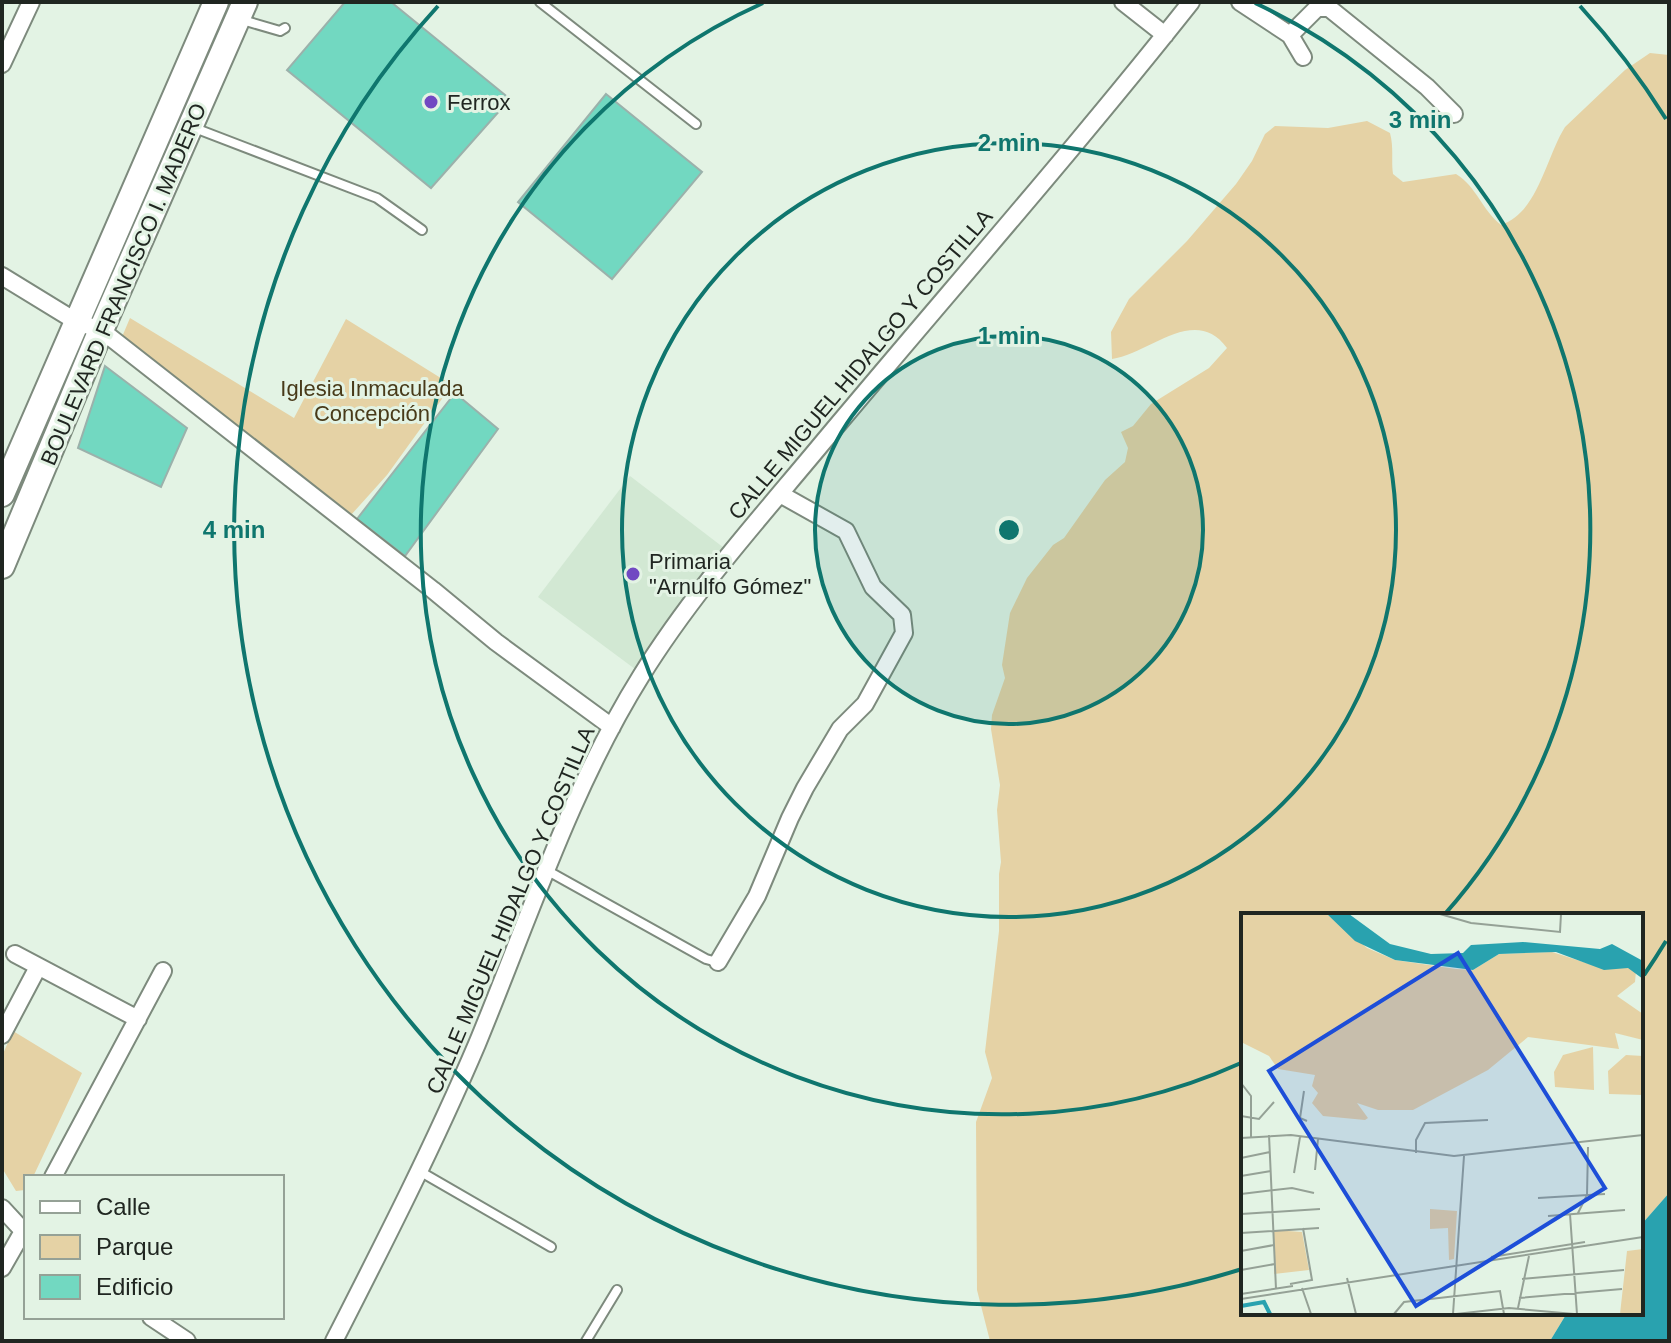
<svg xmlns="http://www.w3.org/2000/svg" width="1671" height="1343" font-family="Arial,sans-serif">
	<rect width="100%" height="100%" fill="#e3f3e4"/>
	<path fill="#d2e8d3" d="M630,476l98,75 -93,118 -97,-72z"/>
	<path fill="#e5d2a5" d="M1650,53l19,2v1138l-28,32v-310h-398v398h324l-17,28h-560l-13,-51 -1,-168 16,-44 -7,-26 14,-121v-57l2,-12 -4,-52 3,-25 -9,-56 1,-14 13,-37 -3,-13 8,-52 17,-35 26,-33 11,-7 41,-58 20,-18 3,-14 -7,-16 12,-6 18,-22 58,-36 18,-20c-32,-44 -78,6 -115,11l-1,-27 18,-33 58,-58 49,-57 16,-23 13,-27 10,-8 53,2 39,-7 23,12c4,15 1,27 3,41l10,8 53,-8c21,13 26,36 45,51 37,-12 45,-68 64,-98l60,-57z
		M130,318l164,100 52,-99 106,66 -65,90 -36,40 -232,-171z
		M13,1031l69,42 -49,104h-7l-1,13 -9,1 -14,-23v-112z"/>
	<path fill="#29a2af" d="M1669,1193l-1,148h-118l17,-28h74v-88z"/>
	<path fill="#72d8c1" stroke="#9bb1ab" stroke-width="2" d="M345,2h46l119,97 -79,89 -144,-118z
		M606,94l96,78 -90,107 -94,-77z
		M105,366l82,62 -26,59 -83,-39z
		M455,393l43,36 -93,127 -48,-37z"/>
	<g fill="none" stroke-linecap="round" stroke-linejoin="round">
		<g stroke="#7d8a7d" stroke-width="12">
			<path id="lane" d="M540,2l156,122
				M239,19l41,12 5,-3
				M192,127l185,71 45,32
				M548,871l158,88 11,3
				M421,1172l130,75
				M586,1341l31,-51"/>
		</g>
		<g stroke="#7d8a7d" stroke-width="20">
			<path id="street" d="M1123,2l42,33
				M1240,2l50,33 13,22
				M1290,35l27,-27h12l98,79 27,27
				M2,64l29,-62
				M2,276l75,46 24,8 332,260 63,52 116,85
				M15,954l123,65
				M718,962l39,-66 33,-78 15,-30 35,-59 25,-25 39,-71 -2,-18 -29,-28 -27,-56 -66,-37
				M2,1035l36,-68
				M53,1177l110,-206
				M2,1208l24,26
				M2,1268l24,-42
				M151,1317l36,24
				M334,1341c50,-98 100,-196 143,-297 51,-123 94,-256 164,-368 52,-84 120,-159 183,-235 122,-146 249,-290 367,-439"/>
		</g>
		<g stroke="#7d8a7d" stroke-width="28">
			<path id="secondary" d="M2,494l214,-492
				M2,566l99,-236 144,-328"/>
		</g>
		<use href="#lane" stroke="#fff" stroke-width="8"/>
		<use href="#street" stroke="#fff" stroke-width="16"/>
		<use href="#secondary" stroke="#fff" stroke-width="24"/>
	</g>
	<circle cx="1009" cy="530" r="194" fill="#0f766e" fill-opacity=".12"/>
	<g fill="none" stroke="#0f766e" stroke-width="4">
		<circle cx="1009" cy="530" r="194"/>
		<circle cx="1009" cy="530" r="387"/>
		<path d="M1241 1063A581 581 0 0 1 763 3M1255 3A581 581 0 0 1 1444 915"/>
		<path d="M1666 941A775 775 0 0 1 1644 975M1242 1269A775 775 0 0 1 438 6M1580 6A775 775 0 0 1 1666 119"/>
	</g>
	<g fill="#7149c2" stroke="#e3f3e4" stroke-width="3">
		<circle cx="431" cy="102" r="8"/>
		<circle cx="633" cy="574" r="8"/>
	</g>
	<g text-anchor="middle" stroke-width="6" stroke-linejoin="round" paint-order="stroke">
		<g font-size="22" fill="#202621" stroke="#e3f3e4" text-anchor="start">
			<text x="447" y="110">Ferrox</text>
			<text x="649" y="569">Primaria<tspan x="649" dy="25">"Arnulfo Gómez"</tspan></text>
		</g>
		<g font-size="22" fill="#202621" stroke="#e3f3e4">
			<text transform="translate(123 284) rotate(-67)" y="8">BOULEVARD FRANCISCO I. MADERO</text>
			<text transform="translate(860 364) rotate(-50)" y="8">CALLE MIGUEL HIDALGO Y COSTILLA</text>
			<text transform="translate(510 910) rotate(-67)" y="8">CALLE MIGUEL HIDALGO Y COSTILLA</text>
		</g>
		<g font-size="22" fill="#483a19" stroke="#e3f3e4">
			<text x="372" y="396">Iglesia Inmaculada<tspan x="372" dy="25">Concepción</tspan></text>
		</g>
	</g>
	<g transform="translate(1241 913)">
		<rect width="402" height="402" fill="#e3f3e4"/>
		<path d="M0,1h86l40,34 28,12 61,9 17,1 26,-16 53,-2 47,15h27l10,4 -1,11 -18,14 26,18v26l-28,-7 4,16 -91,-12 -40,33 -75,40h-35l-21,-7 11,15 -3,2 -42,-4 -11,-13 6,-10 -6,-7 3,-11 -37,-6 -9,-13 -28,-14zM352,134l1,43 -39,-3 -1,-15 9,-17zM385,142l17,1v39l-34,-1 -1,-23zM189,296l27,2 -3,48 -5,1 -1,-32 -18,1zM33,317l28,2 7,38 -35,4zM402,336v65h-23l7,-63z" fill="#e5d2a5"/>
		<path d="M86,1h22l41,30 41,10 32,-1 8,-8 52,-3 77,7 12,-5 31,17v18l-15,-11 -24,2 -48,-18 -57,2 -26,16 -78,-10 -40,-19z" fill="#29a2af"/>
		<path fill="none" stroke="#29a2af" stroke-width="4" d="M0,393l23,-4 6,12"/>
		<path fill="none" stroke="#95a196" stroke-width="2" d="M199,1l31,9 89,9 1,-18M0,170l10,13v41M63,178l-4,27 7,3M0,203l18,3 15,-17M28,222l7,154M0,225l50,-3 163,21 189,-21M175,240v-13l9,-17 63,-3M0,245l29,-6M74,257l3,-31M53,260l6,-36M0,263l30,-5M0,281l51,-6 22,5M297,285l67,-4M337,300l9,-18 1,-48M0,301l79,-5M329,301l7,100M307,303l77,-6M0,320l78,-5M0,338l33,-6M250,344l94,-15M0,357l34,-6M106,365l9,36M281,366l102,-9M49,371l22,-4 -9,-52M61,375l9,26M0,381l52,-8M278,385l103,-9M0,386l402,-62M277,395l11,-52M153,401l10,-12 96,-11 4,23M212,401l11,-158M215,401l53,-6 65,6"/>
		<path fill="#1d4ed8" fill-opacity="0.15" stroke="#1d4ed8" stroke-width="4" d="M217,40l147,235 -189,118 -147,-235z"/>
		<rect width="402" height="402" fill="none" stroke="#202621" stroke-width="4"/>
	</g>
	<circle cx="1009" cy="530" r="12" fill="#0f766e" stroke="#e3f3e4" stroke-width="4"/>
	<g font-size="24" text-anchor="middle" font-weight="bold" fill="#0f766e" stroke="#e3f3e4" stroke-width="6" stroke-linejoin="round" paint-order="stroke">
		<text x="1420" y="128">3 min</text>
		<text x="1009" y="151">2 min</text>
		<text x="1009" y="344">1 min</text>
		<text x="234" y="538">4 min</text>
	</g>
	<rect width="1671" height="1343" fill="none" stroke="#202621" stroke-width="8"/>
	<rect x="24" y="1175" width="260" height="144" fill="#e3f3e4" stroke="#95a196" stroke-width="2"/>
	<rect x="40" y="1201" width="40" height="12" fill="#ffffff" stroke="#95a196" stroke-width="2"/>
	<text x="96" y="1215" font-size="24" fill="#202621">Calle</text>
	<rect x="40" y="1235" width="40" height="24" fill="#e5d2a5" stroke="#95a196" stroke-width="2"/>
	<text x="96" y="1255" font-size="24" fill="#202621">Parque</text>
	<rect x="40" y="1275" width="40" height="24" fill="#72d8c1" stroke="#95a196" stroke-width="2"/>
	<text x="96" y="1295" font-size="24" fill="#202621">Edificio</text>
</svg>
